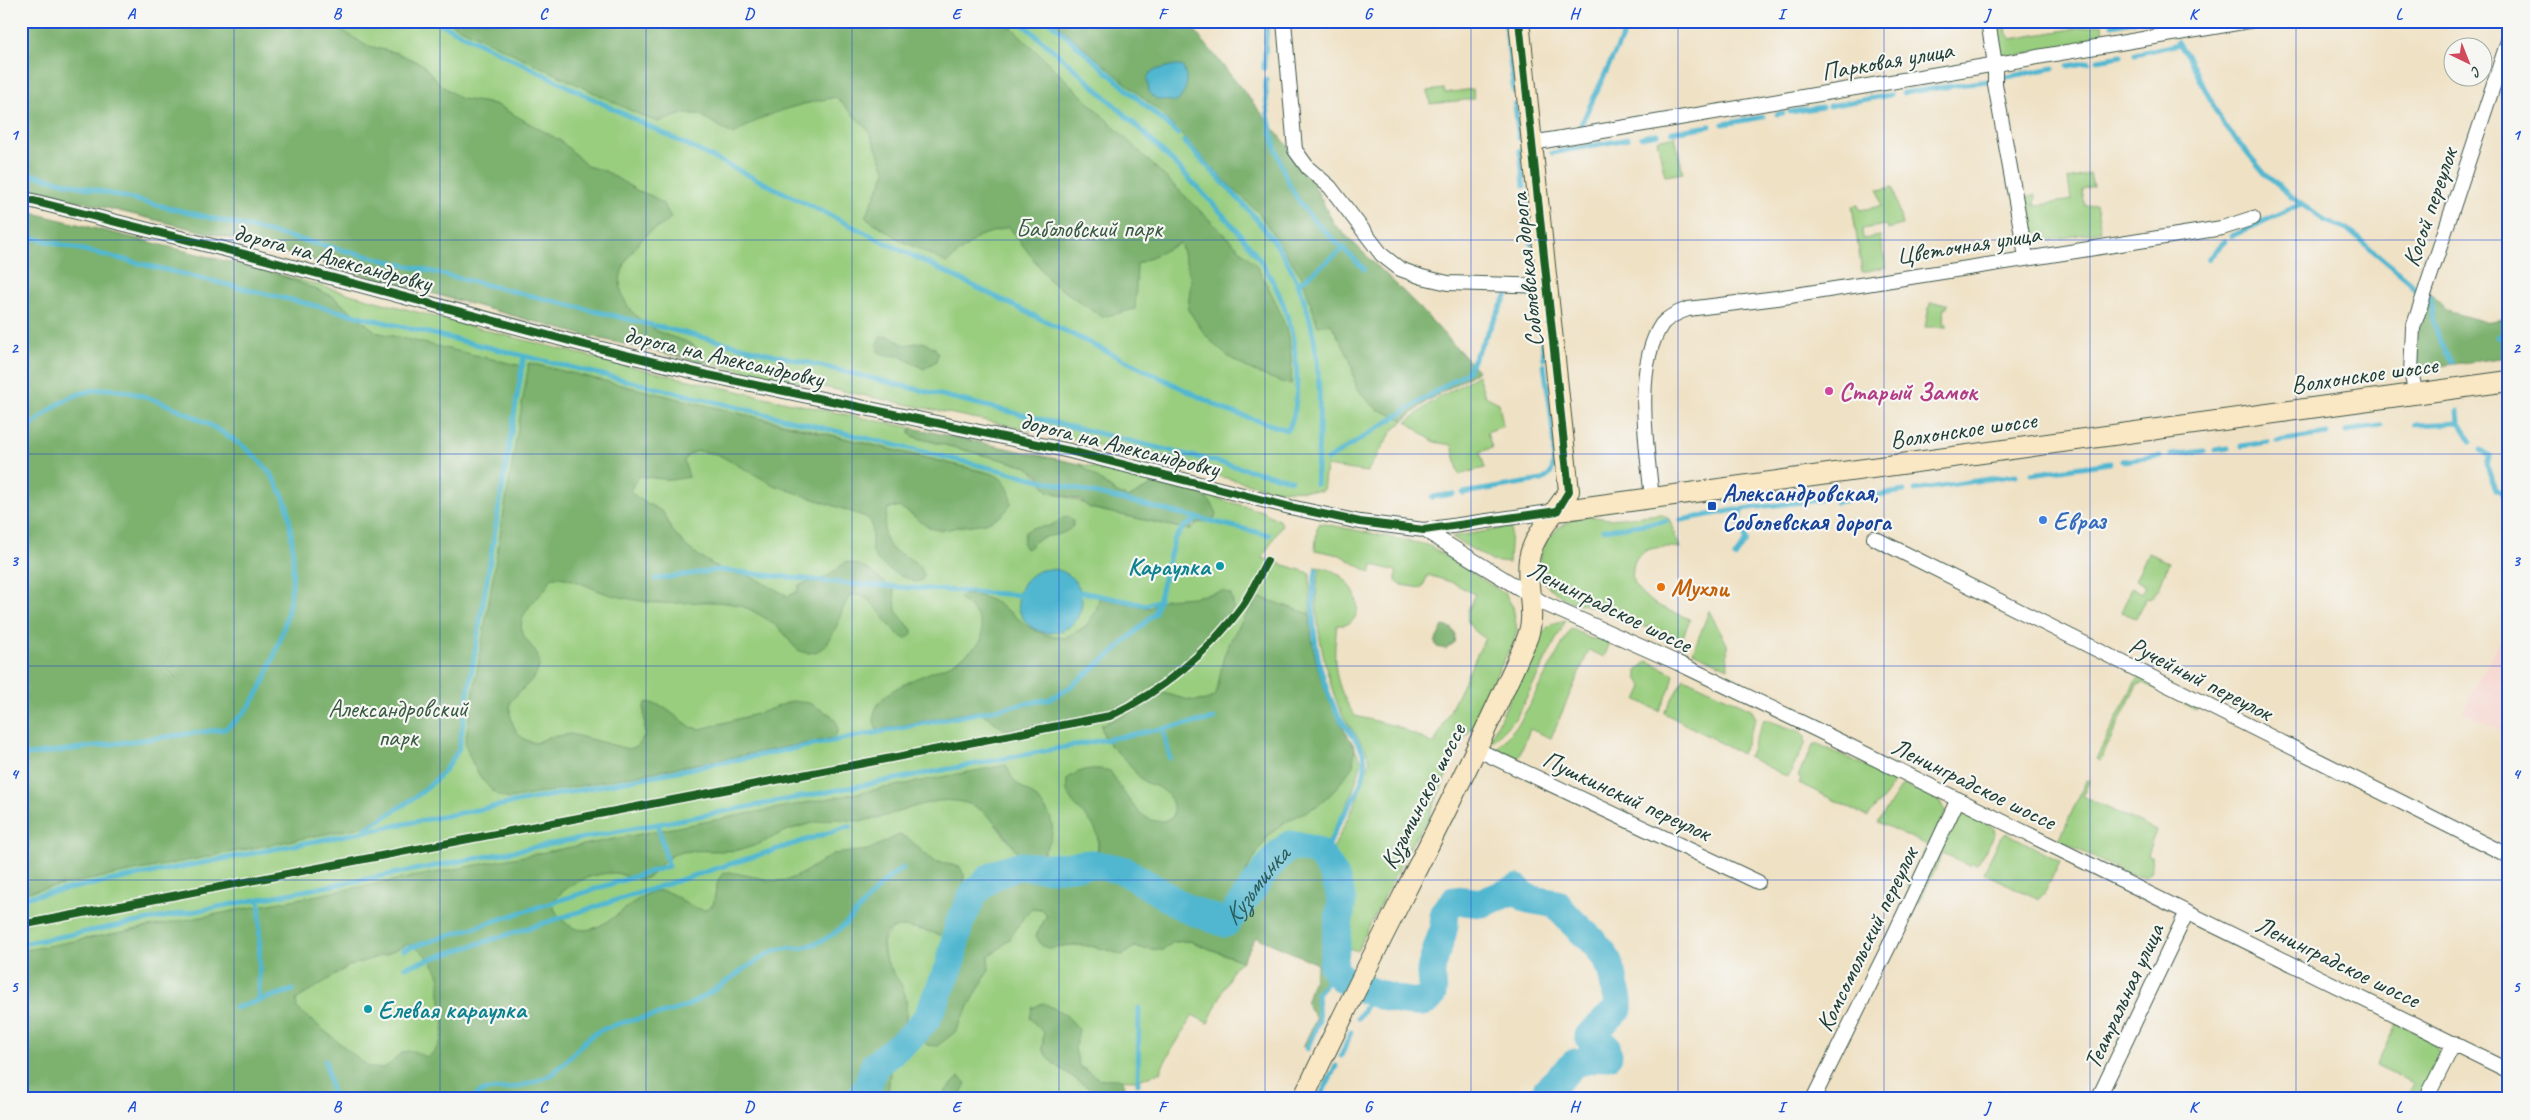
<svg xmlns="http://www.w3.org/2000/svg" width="2530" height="1120" font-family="Caveat,sans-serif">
	<rect width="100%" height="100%" fill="#f6f6f2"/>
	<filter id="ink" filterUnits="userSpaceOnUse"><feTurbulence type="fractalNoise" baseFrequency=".02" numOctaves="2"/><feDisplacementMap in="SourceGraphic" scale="10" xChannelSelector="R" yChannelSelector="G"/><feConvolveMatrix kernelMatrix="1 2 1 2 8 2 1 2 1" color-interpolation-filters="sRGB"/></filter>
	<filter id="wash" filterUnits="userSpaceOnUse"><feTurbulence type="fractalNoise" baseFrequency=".0096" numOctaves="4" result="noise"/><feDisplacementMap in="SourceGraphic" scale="20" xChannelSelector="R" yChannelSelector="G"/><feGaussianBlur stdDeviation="1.12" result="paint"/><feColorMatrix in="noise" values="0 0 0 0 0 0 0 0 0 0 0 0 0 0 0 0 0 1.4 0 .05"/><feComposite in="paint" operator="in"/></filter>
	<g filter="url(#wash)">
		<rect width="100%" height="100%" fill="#efe1c4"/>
		<path fill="#f7d0ca" d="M2509,626v108l-46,-22 9,-22z"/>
		<path fill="#9ace7f" stroke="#5c865a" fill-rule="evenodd" d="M21,21h1166l133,176 14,27 82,80 62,67 -51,30 -34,29 -26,42 -41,-6 -3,25c-18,-1 -35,0 -53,-2l-220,-55 -343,-71 -127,-29 -334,-92 -225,-55z
			M2005,21l2,13 4,5 92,-15 1,15 -98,19 -7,-3 -7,-26 5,-7z
			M1444,89l1,4 28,-4 1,10 -44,5 -2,-13z
			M1675,136l8,37 -18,3 -8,-36z
			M2090,174l3,12 -11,3v2l3,15 11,-2 5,27 -66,12 -8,-45 9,-3 -1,11 36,-6 -3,-21z
			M1893,187l9,38 -14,4 -2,-4 -24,4 1,10 17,-3 6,31 -24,5 -10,-66 6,-1 2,5 21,-4 -3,-16z
			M21,248l354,83 -43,-35 -54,-22c210,59 421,112 635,154l-3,2v4l4,3 112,29c11,7 17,23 28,27 13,6 24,5 36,15l100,22 8,-8 13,-1 -5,-25 -9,-3 65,18 18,10 2,3 -20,34 48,15v62l8,34 20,53 24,39 -10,33 -28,56 -37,-11 -57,73c13,-32 24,-70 55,-90 12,-7 27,-12 37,-20l-140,24 -96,-11 12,17v19l-4,5 -46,7 -14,-1 11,-10 -50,-28 29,36c-29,5 -55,23 -66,52 -4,13 -6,27 -10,41 -9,29 -24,65 -47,86l5,-17 -13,-50 -8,-14 -2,-15 5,-10 9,-7 25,3 32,-22 10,-21 -12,-22 -19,-3 -413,238h-499zM529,363l227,55 10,1 227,55 -466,-109z
			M1930,303l18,1 -1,4h-3l-1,15 4,1v3h-22z
			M1478,375l7,21 14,7 4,23 -16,6 5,16 -12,4 5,16 -26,6 -7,-29 -18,-3 -27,-20 23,-19z
			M1080,464l76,19 -28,15 -13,-6z
			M1661,514l8,5 11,29c-17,-3 -46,-1 -47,21 -1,8 -1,13 4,19 13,17 33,23 53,31l-8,20 -61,-20 -28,-12 -27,-7 -21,-16 -5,-15 1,-16 7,-14 10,-11 16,-9 14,-3 21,3z
			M1320,523l108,22 77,49 8,13 4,23 -4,14 -23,42 -7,28 -24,30 -31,76 -15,21 -56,110 -16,-6 4,-51 -16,-37 28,-58 13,-39c-5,-16 -20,-31 -28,-46 -16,-33 -33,-108 -22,-143l-6,-4c45,0 59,62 23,58 -5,36 -3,60 18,91l41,10 38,18 51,-106c-23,-14 -20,-22 -10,-44l-24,-12 -23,-7 -6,13 -21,-3 -5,-4v-10l-23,-6 -2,8 -31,-18 -25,-5 2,-22z
			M1511,527l-2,36 -17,-2 -40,-24z
			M2148,553l21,9 -10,26 -9,11 -4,-1 -10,20 -15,-6 11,-25 10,6 4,-7 -11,-6z
			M1709,611l18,33 1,24 -35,-16z
			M1566,620l-50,98 -30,30 55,-114 10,-10z
			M1571,628l18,10 18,3 2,4 -5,12 -15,-7 -38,88 -21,-9 -12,30 -4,1 -20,-8 26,-30z
			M1648,661l26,13 -3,13 -12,24 -22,-11 6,-13 -6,-9v-8z
			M2140,677l59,28 -3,5 -52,-27 -7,2 -37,76 -4,-2 39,-77z
			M1684,678l67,31 5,9 -14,36 -78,-41z
			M1764,719l37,13 4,4v9l-17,32 -40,-20z
			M1814,744h4l74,34c2,15 -17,27 -24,39l-69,-34 2,-5 -3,-2z
			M2090,780l-7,16 73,35 -9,23 5,3c1,9 0,15 -8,20l-15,-2 -70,-35 27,-59z
			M1903,784l35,16 8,11 -33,79 -6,-3 20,-42 -49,-23z
			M1965,814l26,12 3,3 1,5 -18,31 -5,-2 -2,3 -27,-13 -24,50 -2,-1 36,-83z
			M2007,833l53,28 -15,31 -6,7 -56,-26 18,-36z
			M1032,908l9,1 6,6 -11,21 14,13c23,-8 49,-3 72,6l12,-8 29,3 10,-8 16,-1 53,20 -8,6 -26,56 -16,-8c-9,20 -23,36 -32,57l-21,8 -40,-1 -20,-13 -4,-17 -45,-31 14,15 -2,17 11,13 44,31v5h-211c5,-13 0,-32 8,-43 5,-7 17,-14 24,-20l9,9 60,-87 23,-19 13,-21z
			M2397,1023l36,19 8,12 -20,45h-16l8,-16 -37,-18z"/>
		<path fill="#7bb16e" stroke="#4d7751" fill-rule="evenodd" d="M21,21h307l37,24 32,8 25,11 19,21 20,14 34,5 66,37 26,25 18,5 33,20 14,5 11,8 8,13c-7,10 -16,10 -25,18 -8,7 -18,21 -22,31 -14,31 14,57 40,68 9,4 21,6 29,11 7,5 10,11 14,18l-127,-29 -334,-92 -225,-55z
			M446,21h559l251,244c23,42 39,70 35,120 -29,-9 -59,-21 -80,-44 -9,-9 -16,-21 -23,-32l3,-30 -11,-36 -43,21 -2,45 -33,8 -51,-35 -42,-55 -30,9 -32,27 -45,-22 -37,-24 21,-45 -17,-41 -33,-34c-39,8 -70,15 -103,38l-34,-21h-16l-25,8 -18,-7z
			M1053,21h134l117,145 30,58 82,80 62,67 -51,30 -23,19 -27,-11 -12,-11 -9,-12 -6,-27 -19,-35 -13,2 -16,-49 -43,-64 -37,-35 -62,-66z
			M21,210l257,64 54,22 44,36 146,34 -64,382c-18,37 -52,54 -86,74l-6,4 -345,67z
			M2429,291l18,20 39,11 23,-4v39l-94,12v-37z
			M889,336c20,12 13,9 34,6l12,6 3,6 -2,7 -12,8 -25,-13 -15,-1 -6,-4 -1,-8 4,-6z
			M529,363l464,111c13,5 18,17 18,30 -12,19 -26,19 -46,22 -13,1 -22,7 -34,2 -14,-6 -28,-27 -43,-19 -16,55 25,36 36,66l-2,5 -7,2c-15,-7 -43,-17 -43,-36 -1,-9 1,-15 -1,-24l-5,-5 -92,-32 -57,-31 -19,-3 -10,4 -4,6 5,16 -18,3 -33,-4 -8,15 8,7 25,14 8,17 15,17 13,10 20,12 31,8 38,20 9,-4 2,-7 26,-7 21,-16c20,2 32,16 48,28l2,21 16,19v4l-6,5c-21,-8 -29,-47 -55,-44 -14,15 -14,57 -43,58 -13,0 -19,-14 -26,-22 -8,-8 -20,-15 -31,-21 -29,-14 -64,-5 -95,-7 -14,-1 -30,-5 -45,-8 -19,-5 -38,-19 -58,-18 -5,5 -6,11 -11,16 -49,45 6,50 -4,77 -5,12 -20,22 -28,32 -1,18 5,38 26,41l13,-6 22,-3 57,15 8,-2 9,-12 -1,-29 3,-4 15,4 29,21 10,2 59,-16 32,-12 17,2 22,12 6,8 1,8 -4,7 -325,61c-23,-5 -38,-35 -44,-56z
			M913,428l167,36 35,28 13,6 28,-15c22,5 55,6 61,32l-6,6 -18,3 -3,6 -100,-22 -10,-8 -32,-9 -10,-16 -12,-9 -112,-29 -4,-3v-4z
			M1065,517h4l4,3v6c-10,11 -22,8 -34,13 -6,2 -7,8 -13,10l-3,-5 2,-12 7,-4 18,-2z
			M1223,591l8,4 3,12c-29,39 -82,89 -128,105 -32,10 -69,13 -101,18l-23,-17 -7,-2 -98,19c-18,-37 48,-54 72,-65 12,-6 25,-15 33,-26 2,-20 -9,-29 -23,-41l3,-3c30,-4 49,21 72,35 10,5 20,7 31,8l21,-12 10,-15 3,-13 51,10 15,-9 29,-2z
			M1262,598l48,16c1,48 18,93 45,133l-2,19 -18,24 -15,14 -36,19 -16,13 -20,32 -18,44 -10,6 -56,-27 -39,-25 -31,-10 4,-5c5,-39 -36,-38 -31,-72 14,-11 27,-12 43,-8 14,20 33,64 63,46 2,-12 -2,-23 -14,-29 -4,-3 -10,-3 -14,-6 -9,-6 -13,-16 -20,-23 -12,-11 -21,-16 -24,-34l33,-14 29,-18c18,4 37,14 53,2l8,-40 11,-23 21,-32z
			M1443,626l8,2 4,6 -1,9 -8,6 -9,-2 -2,-5z
			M1006,765c3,5 4,10 7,14 5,7 15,12 21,17 25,23 24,44 0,66l-10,-2c-17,-19 -31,-50 -58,-57 -33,-10 -68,13 -100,17 -8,2 -18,0 -26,-1 -15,0 -31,5 -45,9 -18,5 -32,17 -52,21 -23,5 -46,-2 -68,5 -13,5 -20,24 -33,25 -10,1 -20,-6 -29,-6 -22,0 -48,12 -60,29 1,10 6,15 14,22 31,23 63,-29 89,-33 17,-3 30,17 49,19l8,-5 5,-25 5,-7 7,-1 45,9 13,-1 15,-7 30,-19 35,-4 31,-15 10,4 24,22 27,6 4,8v11l-7,11 -10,34 -7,4c-23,-7 -67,-21 -55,22 4,13 17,24 20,38 6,25 -6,43 -13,66 -4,13 -1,25 -6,38h-865v-148zM407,944c16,5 28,19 33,35 1,5 -1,10 0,15 3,24 10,46 -12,63 -6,-1 -13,-7 -18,-6 -18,0 -15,23 -41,16l-64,-52 -8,-7 -1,-8 53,-34 38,-12z
			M1291,848c28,9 34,14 42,44 2,5 5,12 5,18 -3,24 -13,44 -4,68l-17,15 2,27 -12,29 -4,-2 13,-28 -10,-16 12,-39 -62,-27 -14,24 -53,-20 -16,1 -10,8 -29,-3 -12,8c-23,-9 -49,-14 -72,-6l-9,-4 -5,-9 11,-21 -6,-6 -9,-1 -9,10 -13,21 -22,19 1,12 -34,62 -18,14 -10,-1 -9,-9 7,-8 23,-46 21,-74 16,-18 25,-16 10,-3 36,3 42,-5 32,10 39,26 55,22 8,-3 7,-11 16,-10c4,-13 24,-46 36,-55z
			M1043,1003l22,11 14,15 -4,20 4,17 20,13h24l5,20h-31v-5l-44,-31 -11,-14 2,-16 -14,-15 2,-10z
			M959,1077l7,6 -8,16h-20z"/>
		<path fill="#51b7d0" stroke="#387a82" d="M1175,65l8,2c6,15 4,23 -6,35l-21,-3 -7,-7 -2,-14 5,-7z
			M1018 601a32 32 0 1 1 64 0a32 32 0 1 1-64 0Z"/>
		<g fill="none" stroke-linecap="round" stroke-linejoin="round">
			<path stroke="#51b7d0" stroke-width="5" d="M435,21l793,390 59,19c9,-11 10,-38 10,-52 -1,-29 -6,-57 -18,-84 -18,-41 -50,-73 -80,-105 -57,-61 -117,-115 -180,-168
				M1049,21l129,113
				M1505,21l9,71
				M2155,21l11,6
				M2112,25l21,-4
				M2178,42l12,18 33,64 43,51 21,18
				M2135,54l44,-10
				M2098,60l23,-4
				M2068,66l21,-4
				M1264,68l3,-47
				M2002,78l51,-10
				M1266,80c-2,40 15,100 40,131 17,21 39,38 58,58
				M1903,93l84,-12
				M1515,105l4,33
				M1829,106l61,-11
				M1790,112l32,-5
				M1777,114l6,-1
				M1723,124l40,-7
				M1578,131l52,-110
				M1672,132l38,-6
				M1642,137l15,-3
				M1184,141c30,33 64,65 91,102 51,70 47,159 41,241
				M1520,150l4,36
				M1552,153l76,-14
				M21,172l1270,308
				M2290,196l35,25 22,8 61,51 6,9 16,7c4,12 2,24 6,36 3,10 10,20 16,30
				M1526,198l5,46
				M21,235l1248,300
				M2232,236l69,-32
				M1533,257l2,20
				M2208,259l17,-18
				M1297,285l47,-37
				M2497,337l12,-3
				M2458,411l1,12 12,19
				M2415,425l44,-2
				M2346,431l35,-5
				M21,436c24,-24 48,-45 83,-47 42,-1 136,45 161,78 8,9 17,25 21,36 3,7 3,15 4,22 7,43 2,83 -13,123 -12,33 -22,61 -52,81l-204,27
				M2277,441l50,-7
				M2241,446l27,-4
				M2215,450l13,-2
				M2481,450l8,6 -2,10 4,11 5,12 6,4 7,19
				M2171,455l33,-4
				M1327,460l140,-88 42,-81 28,5 7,63
				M2123,461l37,-5
				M2031,474l79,-11
				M1915,490l101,-15
				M1463,493l79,-13c3,-2 7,-3 9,-7 8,-18 -4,-86 -7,-108
				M1432,497l21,-3
				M1836,502l68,-11
				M1681,520l60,-11 79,-9
				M1603,530l63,-9
				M1735,557l11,-16 -2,-13 -5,-5 2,-14
				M1316,570c-8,46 0,103 22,145 8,14 28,32 27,49 -1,22 -16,41 -26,59 -7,12 -11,25 -16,39
				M655,579l64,-9 133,14 167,11
				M1081,592l65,13 13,-5
				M1163,729l7,29
				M366,828c36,-22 74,-41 93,-80l65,-392
				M21,898l1029,-199 16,-9 49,-39 40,-38 19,-73 10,-13 15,-9
				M21,944l1193,-225
				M403,950l265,-84 -10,-42
				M405,967l445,-141
				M259,1000l1,-101
				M235,1008l58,-18
				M1358,1018l16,-24
				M1307,1049l12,-29 -2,-27 12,-13 10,-4
				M1341,1056l10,-24
				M325,1060l8,39
				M1138,1084l1,-76
				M473,1099c8,-13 25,-8 38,-11 14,-3 31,-7 42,-15 14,-10 30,-33 41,-39 29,-17 65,-15 94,-29 31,-15 56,-39 86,-54 8,-4 18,-2 26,-3 9,-1 24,-8 32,-13 27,-19 42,-50 71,-67
				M1131,1099l1,-2
				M1319,1099l17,-33"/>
			<path stroke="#51b7d0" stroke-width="29" id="s1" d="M860,1099l6,-8 8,-25 38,-31 15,-17 23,-52 9,-42 15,-31 16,-15 15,-8 14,-4 32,2 40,-4 32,6 64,39 39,14c21,-24 41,-60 64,-78l23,5 7,4 14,21 8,24 -9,66c2,6 5,11 11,15 12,8 72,30 84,20 9,-8 2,-20 3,-29 3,-20 16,-39 13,-59l11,-12 27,3 35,-14 11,10 29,5c19,29 53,40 57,79 1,11 6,12 4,26l-29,27 2,4 15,6 2,9 -33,8 -28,27v9"/>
		</g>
	</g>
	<g filter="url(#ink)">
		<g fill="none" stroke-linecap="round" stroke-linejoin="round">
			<g stroke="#3e564a" stroke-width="16">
				<path id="street" d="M1284,21l11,129 13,18 22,19 52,68 18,14 22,8 26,6 100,3
					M1988,21l7,43v20l31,173
					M1532,143l717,-122
					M21,198l223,56 337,90 127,31 362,76 220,56 70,15 64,8 133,-19
					M2416,394l-5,-22 2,-44 96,-290
					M1652,498c-5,-49 -19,-131 10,-174 7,-8 17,-12 26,-15l89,-11 445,-70 31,-10
					M1424,530l121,74 133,59 139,67 692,341
					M1874,538l635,318
					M1476,749l282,133
					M1813,1099l75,-151 70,-149
					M2098,1099l89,-187
					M2426,1099l28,-56"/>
			</g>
			<g stroke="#3e564a" stroke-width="22">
				<path id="secondary" d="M1557,511l952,-130
					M1303,1099c72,-154 155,-303 223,-458 12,-27 -1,-53 3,-82 4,-24 27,-47 40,-68l-50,-470"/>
			</g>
			<use href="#street" stroke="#fff" stroke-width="14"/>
			<use href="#secondary" stroke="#fae7c3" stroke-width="20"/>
			<g stroke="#f6f6f2" stroke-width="11">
				<path id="cycleway" d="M21,198l223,56 337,90 127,31 362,76 220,56 70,15 64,8 133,-19 12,-20 -50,-470
					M21,925l1089,-209c51,-24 100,-65 133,-111 9,-13 16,-30 24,-44"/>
			</g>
			<use href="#cycleway" stroke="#1b5e20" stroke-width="8"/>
		</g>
	</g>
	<path fill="none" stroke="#1d4ed8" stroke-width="1" stroke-opacity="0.55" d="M234,21v1078M440,21v1078M646,21v1078M852,21v1078M1059,21v1078M1265,21v1078M1471,21v1078M1678,21v1078M1884,21v1078M2090,21v1078M2296,21v1078M21,240h2488M21,454h2488M21,666h2488M21,880h2488"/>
	<circle fill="#d1479c" stroke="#f6f6f2" stroke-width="2" cx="1829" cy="391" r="5"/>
	<rect fill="#1a4fb4" stroke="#f6f6f2" stroke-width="2" x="1707" y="501" width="10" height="10" rx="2.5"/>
	<circle fill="#3f7fe0" stroke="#f6f6f2" stroke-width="2" cx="2043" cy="520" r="5"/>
	<g fill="#0f9aa8" stroke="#f6f6f2" stroke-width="2">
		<circle cx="1220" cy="566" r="5"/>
		<circle cx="368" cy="1009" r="5"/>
	</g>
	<circle fill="#e8710a" stroke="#f6f6f2" stroke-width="2" cx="1661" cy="587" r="5"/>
	<g text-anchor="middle" stroke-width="4.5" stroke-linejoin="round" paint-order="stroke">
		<g font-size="25" fill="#1f3d34" stroke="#f6f6f2">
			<text transform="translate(1887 60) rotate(-10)" y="9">Парковая улица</text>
			<text transform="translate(2429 207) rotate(-71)" y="9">Косой переулок</text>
			<text transform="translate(1968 244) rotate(-9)" y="9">Цветочная улица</text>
			<text transform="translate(333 257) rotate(15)" y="9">дорога на Александровку</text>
			<text transform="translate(1526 270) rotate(-96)" y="9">Соболевская дорога</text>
			<text transform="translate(724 356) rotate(13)" y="9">дорога на Александровку</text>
			<text transform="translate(2364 374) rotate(-8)" y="9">Волхонское шоссе</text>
			<text transform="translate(1963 429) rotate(-8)" y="9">Волхонское шоссе</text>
			<text transform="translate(1120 444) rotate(14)" y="9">дорога на Александровку</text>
			<text transform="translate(1610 606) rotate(26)" y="9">Ленинградское шоссе</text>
			<text transform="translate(2201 678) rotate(27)" y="9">Ручейный переулок</text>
			<text transform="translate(1974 783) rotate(26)" y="9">Ленинградское шоссе</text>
			<text transform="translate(1627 795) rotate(25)" y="9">Пушкинский переулок</text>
			<text transform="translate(1422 796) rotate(-63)" y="9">Кузьминское шоссе</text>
			<text transform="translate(1866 939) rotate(-64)" y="9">Комсомольский переулок</text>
			<text transform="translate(2338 961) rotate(26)" y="9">Ленинградское шоссе</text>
			<text transform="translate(2123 996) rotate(-65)" y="9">Театральная улица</text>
		</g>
		<g font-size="25" fill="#385a43" stroke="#f6f6f2">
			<text x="1089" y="237">Баболовский парк</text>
			<text x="398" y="717">Александровский<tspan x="398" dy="29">парк</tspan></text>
		</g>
		<g font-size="25" font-weight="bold" fill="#b23c85" stroke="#f6f6f2" text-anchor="start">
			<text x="1839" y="400">Старый Замок</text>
		</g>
		<g font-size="25" font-weight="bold" fill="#164399" stroke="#f6f6f2" text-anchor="start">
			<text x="1722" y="501">Александровская,<tspan x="1722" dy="29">Соболевская дорога</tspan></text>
		</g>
		<g font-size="25" font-weight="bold" fill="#366cbe" stroke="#f6f6f2" text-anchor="start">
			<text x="2053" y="529">Евраз</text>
		</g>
		<g font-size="25" font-weight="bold" fill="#0d838f" stroke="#f6f6f2" text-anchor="end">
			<text x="1210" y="575">Караулка</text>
			<text x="378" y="1018" text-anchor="start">Елевая караулка</text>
		</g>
		<g font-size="25" font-weight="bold" fill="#c56008" stroke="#f6f6f2" text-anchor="start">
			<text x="1671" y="596">Мухли</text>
		</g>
		<g font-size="26" font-style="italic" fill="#2c5c5b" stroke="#f6f6f2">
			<text dy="9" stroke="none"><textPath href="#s1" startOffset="565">Кузьминка</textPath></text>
		</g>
	</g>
	<rect width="2530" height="1120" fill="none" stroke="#f6f6f2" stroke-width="55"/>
	<g transform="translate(2468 62) rotate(137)"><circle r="24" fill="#f6f6f2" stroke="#a0aca6"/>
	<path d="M0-4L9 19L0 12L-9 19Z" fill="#d1495b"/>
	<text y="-8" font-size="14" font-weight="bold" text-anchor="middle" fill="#1f3d34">С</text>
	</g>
	<rect x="28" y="28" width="2474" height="1064" fill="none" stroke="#1d4ed8" stroke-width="2"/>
	<g font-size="16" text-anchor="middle" font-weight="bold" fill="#1d4ed8">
		<text x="131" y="19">A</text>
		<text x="337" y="19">B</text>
		<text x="543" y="19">C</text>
		<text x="749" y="19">D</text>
		<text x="956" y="19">E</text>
		<text x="1162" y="19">F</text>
		<text x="1368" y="19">G</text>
		<text x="1574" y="19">H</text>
		<text x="1781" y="19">I</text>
		<text x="1987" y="19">J</text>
		<text x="2193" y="19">K</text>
		<text x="2399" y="19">L</text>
		<text x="14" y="140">1</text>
		<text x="2516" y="140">1</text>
		<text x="14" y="353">2</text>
		<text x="2516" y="353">2</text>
		<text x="14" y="566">3</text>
		<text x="2516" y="566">3</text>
		<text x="14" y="779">4</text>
		<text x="2516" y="779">4</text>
		<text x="14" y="992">5</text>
		<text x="2516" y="992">5</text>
		<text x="131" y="1112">A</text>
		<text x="337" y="1112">B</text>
		<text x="543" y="1112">C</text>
		<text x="749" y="1112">D</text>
		<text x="956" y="1112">E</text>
		<text x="1162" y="1112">F</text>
		<text x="1368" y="1112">G</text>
		<text x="1574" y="1112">H</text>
		<text x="1781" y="1112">I</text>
		<text x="1987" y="1112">J</text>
		<text x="2193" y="1112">K</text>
		<text x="2399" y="1112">L</text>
	</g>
</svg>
